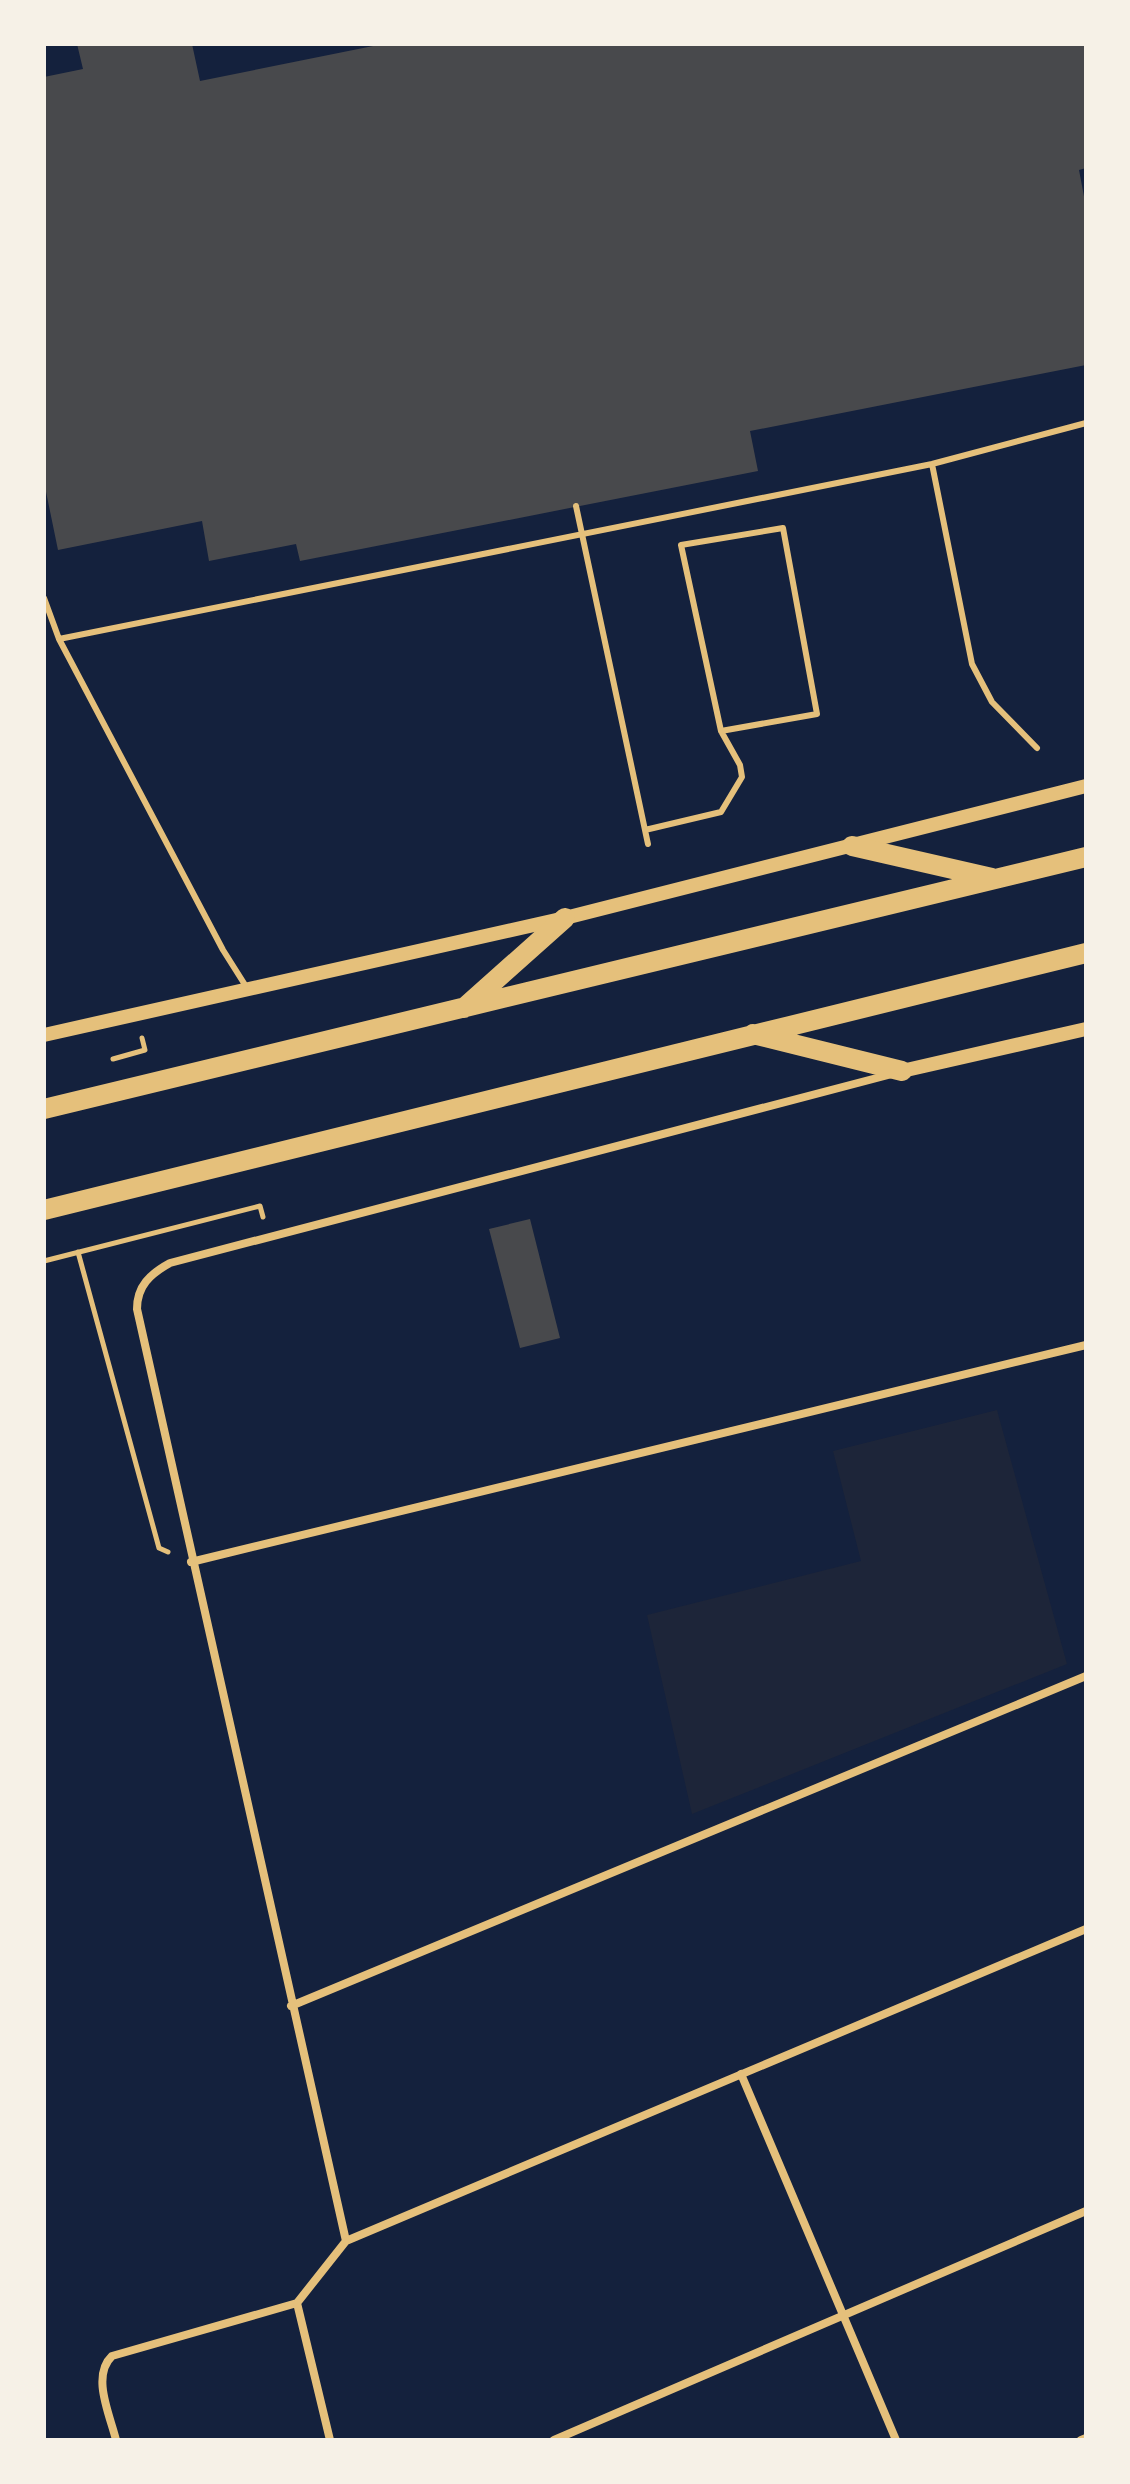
<svg xmlns="http://www.w3.org/2000/svg" width="1130" height="2484" font-family="'IBM Plex Serif',serif">
	<rect width="100%" height="100%" fill="#14213d"/>
	<path fill="#1d2539" d="M997,1410l70,254 -375,150 -45,-199 214,-54 -28,-110z"/>
	<path fill="#48494c" d="M77,44h115l8,37 183,-37h703v124l-7,2 7,37v158l-336,66 8,40 -458,90 -4,-17 -87,17 -7,-40 -144,29 -14,-68v-405l39,-8z
		M530,1219l30,119 -40,10 -31,-119z"/>
	<g fill="none" stroke-linecap="round" stroke-linejoin="round">
		<path stroke="#e5c07b" stroke-width="5" d="M113,1059l32,-9 -3,-12
			M78,1252l81,296 9,4
			M44,1261l216,-55 3,11"/>
		<path stroke="#e5c07b" stroke-width="6" d="M932,464l40,200 20,38 45,46
			M576,506l72,338
			M44,598l15,41 164,311 24,38
			M59,639l873,-175 154,-41
			M645,830l76,-18 21,-35 -2,-12 -19,-34 -40,-186 102,-17 34,186 -96,17"/>
		<path stroke="#e5c07b" stroke-width="8" d="M191,1562l895,-217
			M291,2006l795,-330
			M741,2074l155,366
			M346,2241l-209,-932c0,-23 13,-35 33,-46l722,-189
			M116,2440c-6,-25 -25,-64 -4,-84l185,-53
			M330,2440l-33,-137 49,-62 740,-312
			M554,2440l532,-229
			M1081,2440l5,-2"/>
		<path stroke="#e5c07b" stroke-width="14" d="M44,1035l521,-117 521,-132
			M902,1071l184,-42"/>
		<path stroke="#e5c07b" stroke-width="20" d="M852,846l140,32
			M464,1008l101,-90
			M753,1034l149,37
			M44,1109l1042,-252
			M44,1210l1042,-257"/>
	</g>
	<rect width="1130" height="2484" fill="none" stroke="#f6f1e7" stroke-width="92"/>
</svg>
